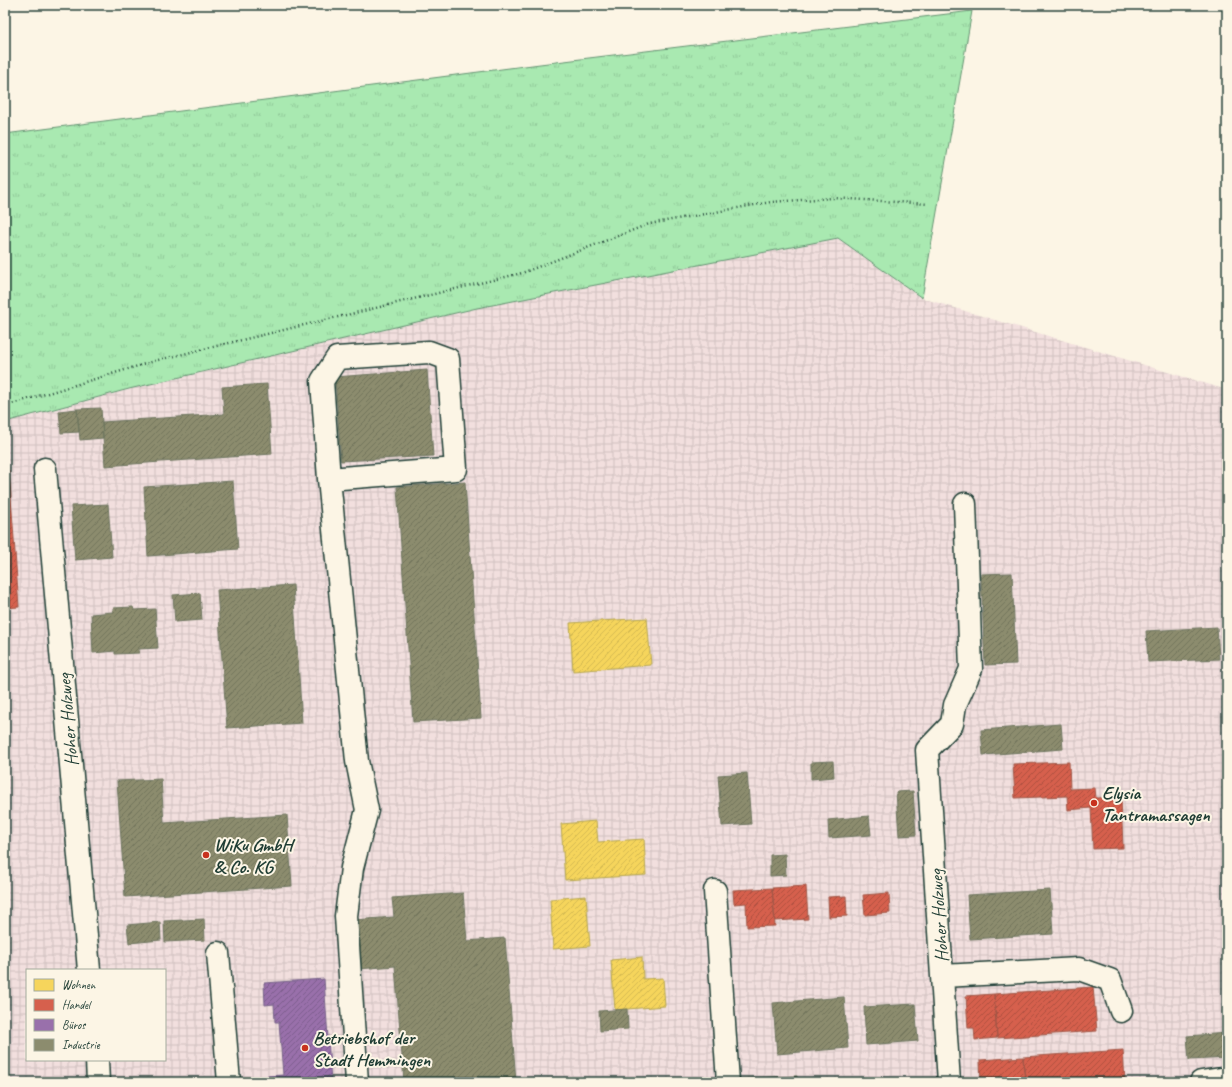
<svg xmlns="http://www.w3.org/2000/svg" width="1232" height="1087" font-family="Caveat,sans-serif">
	<defs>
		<pattern id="industrial-grid" width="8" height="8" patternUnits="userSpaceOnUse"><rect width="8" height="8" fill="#f2dfde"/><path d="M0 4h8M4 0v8" fill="none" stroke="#cfc0bf"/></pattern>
		<pattern id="grass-tufts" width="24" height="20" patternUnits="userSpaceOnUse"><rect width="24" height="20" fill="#a9e9b1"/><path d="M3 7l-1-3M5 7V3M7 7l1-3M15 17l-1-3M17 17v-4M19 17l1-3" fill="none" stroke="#91c999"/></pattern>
		<pattern id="homes-hatch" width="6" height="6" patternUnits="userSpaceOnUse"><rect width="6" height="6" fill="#f6d55c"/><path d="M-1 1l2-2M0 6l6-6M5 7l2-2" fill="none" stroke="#d2b851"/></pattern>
		<pattern id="shops-hatch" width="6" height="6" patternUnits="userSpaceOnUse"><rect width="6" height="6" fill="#d6604d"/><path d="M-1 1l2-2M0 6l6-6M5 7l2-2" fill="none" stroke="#ad5041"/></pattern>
		<pattern id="offices-hatch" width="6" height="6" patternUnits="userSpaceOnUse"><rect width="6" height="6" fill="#9970ab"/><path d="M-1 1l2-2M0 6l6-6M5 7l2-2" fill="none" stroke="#7c5d8c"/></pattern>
		<pattern id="industry-hatch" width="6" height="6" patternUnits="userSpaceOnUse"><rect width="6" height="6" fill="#8c8c6e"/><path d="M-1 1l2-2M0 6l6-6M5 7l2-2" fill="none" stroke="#72745b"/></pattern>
	</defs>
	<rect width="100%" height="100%" fill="#fcf5e5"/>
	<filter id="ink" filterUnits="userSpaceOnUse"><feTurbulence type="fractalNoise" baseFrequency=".025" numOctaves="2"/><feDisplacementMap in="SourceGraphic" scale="8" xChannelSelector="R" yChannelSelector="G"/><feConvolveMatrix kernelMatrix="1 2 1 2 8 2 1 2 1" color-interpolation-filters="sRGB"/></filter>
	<g filter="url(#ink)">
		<path fill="url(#industrial-grid)" fill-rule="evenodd" d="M838,238l84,60 305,92v692h-1222v-660l124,-33 348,-81zM27,970h138v90h-138z"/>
		<path fill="url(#grass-tufts)" stroke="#649372" d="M972,11l-50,287 -84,-60 -361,70 -348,81 -124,33v-288l535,-70z"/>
		<path fill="url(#homes-hatch)" stroke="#b6a750" d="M647,618l4,47 -78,6 -3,-48z
			M596,821l2,21 46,-3 2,36 -81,5 -4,-56z
			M586,896l4,50 -37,3 -3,-50z
			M642,957l1,22 20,-1 2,28 -50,4 -4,-50z"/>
		<path fill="url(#shops-hatch)" stroke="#9f5646" d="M9,470l10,137 -14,1v-137z
			M1069,762l1,27 25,-1 1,10 25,-1 2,51 -30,1 -2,-41 -23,2 -1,-14 -52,2 -2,-34z
			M806,886l2,33 -33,2 -3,-33z
			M772,888l3,38 -28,1 -1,-24 -12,1 -1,-14z
			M889,893l1,20 -25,2 -2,-20z
			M846,896l1,20 -18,1 -1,-20z
			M1093,987l4,44 -100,7 -3,-44z
			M994,994l3,44 -22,2 -1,-12h-6l-2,-32z
			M1123,1050l2,32h-100l-2,-25z
			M1023,1057l2,25h-44l-1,-22z"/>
		<path fill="url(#offices-hatch)" stroke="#746187" d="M324,979l7,103h-64v-6l16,-1 -4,-53h-4l-1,-18 -9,1 -1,-22z"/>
		<path fill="url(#industry-hatch)" stroke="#6b745d" d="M427,370l6,86 -92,5 -6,-84z
			M267,384l5,70 -167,12 -3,-44 122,-8 -2,-27z
			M101,408l2,30 -23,2 -3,-31z
			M77,409l2,23 -18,1 -2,-22z
			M233,481l5,68 -90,7 -4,-69z
			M465,482l16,236 -68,4 -16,-235z
			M108,504l4,53 -37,3 -4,-54z
			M1012,573l4,91 -31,1 -4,-91z
			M293,585l9,138 -75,5 -10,-138z
			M200,593l2,27 -27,2 -2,-27z
			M133,607l1,3 21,-1 3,39 -19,1v4l-24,1v-3l-22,2 -2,-39 22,-2v-4z
			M1217,627l2,32 -71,3 -2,-31z
			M1061,724l2,25 -80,6 -2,-25z
			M833,761l1,16 -23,2v-17z
			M747,773l4,51 -29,2 -4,-51z
			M161,779l3,44 123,-8 5,71 -167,11 -8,-116z
			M913,791l3,44 -17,1 -3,-44z
			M869,816l2,19 -42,3 -1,-18z
			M785,854l1,21 -16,1v-21z
			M1050,890l3,44 -83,5 -3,-44z
			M463,893l4,48 38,-3 11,144h-112l-9,-116 -37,3 -4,-49 40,-3 -2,-19z
			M204,919l1,21 -40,2 -1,-21z
			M160,922l1,18 -32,3 -2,-18z
			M844,997l4,51 -71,6 -4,-51z
			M915,1004l3,37 -52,4 -2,-38z
			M627,1009l1,20 -28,2 -1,-20z
			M1227,1033v25l-38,2 -2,-24z
			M797,1076v6h-62v-3z"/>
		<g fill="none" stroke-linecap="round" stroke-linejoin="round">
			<g stroke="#1f3d34" stroke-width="25">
				<path id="minor" d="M45,469l44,501
					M329,479l127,-10 -8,-110 -19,-7 -92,6 -15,23 7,98 28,282 10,49 -15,58 -6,48 11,166
					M715,891l13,191
					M218,953l11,129
					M942,976l137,-7 31,11 11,31
					M97,1060l1,22
					M949,1082l-22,-332 25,-26 3,-19 16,-36 -6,-165
					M1201,1082l26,-4"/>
			</g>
			<path stroke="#1f3d34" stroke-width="2.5" stroke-dasharray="1 3" stroke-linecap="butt" d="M5,406l153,-46 364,-87 127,-49 122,-22 61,-4 96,6"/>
			<use href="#minor" stroke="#fcf5e5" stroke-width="22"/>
		</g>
	</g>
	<g fill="#c8321e" stroke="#fcf5e5" stroke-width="1.5">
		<circle cx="1094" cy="803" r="4"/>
		<circle cx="206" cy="855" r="4"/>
		<circle cx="305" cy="1048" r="4"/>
	</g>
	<g text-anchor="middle" stroke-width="4" stroke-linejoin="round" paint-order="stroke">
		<g font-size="19" fill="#1f3d34" stroke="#fcf5e5">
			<text transform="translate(67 720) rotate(-95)" y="7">Hoher Holzweg</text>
			<text transform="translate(938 916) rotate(-94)" y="7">Hoher Holzweg</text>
		</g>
		<g font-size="19" font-weight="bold" fill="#1f3d34" stroke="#fcf5e5" text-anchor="start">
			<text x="1102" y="799">Elysia<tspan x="1102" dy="22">Tantramassagen</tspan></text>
			<text x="214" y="851">WiKu GmbH<tspan x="214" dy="22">&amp; Co. KG</tspan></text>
			<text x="313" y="1044">Betriebshof der<tspan x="313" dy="22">Stadt Hemmingen</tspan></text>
		</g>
	</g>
	<rect width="1232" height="1087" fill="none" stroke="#fcf5e5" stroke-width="20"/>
	<rect x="10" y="10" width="1212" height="1067" fill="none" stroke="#1f3d34" stroke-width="1.5" filter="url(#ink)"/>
	<rect x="26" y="969" width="140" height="92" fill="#fcf5e5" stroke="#a4ab9e"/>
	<rect x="34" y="979" width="20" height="12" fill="#f6d55c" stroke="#a4ab9e"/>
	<text x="62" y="989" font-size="12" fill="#1f3d34">Wohnen</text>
	<rect x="34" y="999" width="20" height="12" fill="#d6604d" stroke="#a4ab9e"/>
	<text x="62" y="1009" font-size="12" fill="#1f3d34">Handel</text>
	<rect x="34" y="1019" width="20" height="12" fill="#9970ab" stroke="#a4ab9e"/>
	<text x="62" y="1029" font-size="12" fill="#1f3d34">Büros</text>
	<rect x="34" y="1039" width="20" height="12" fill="#8c8c6e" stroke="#a4ab9e"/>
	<text x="62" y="1049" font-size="12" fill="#1f3d34">Industrie</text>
</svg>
